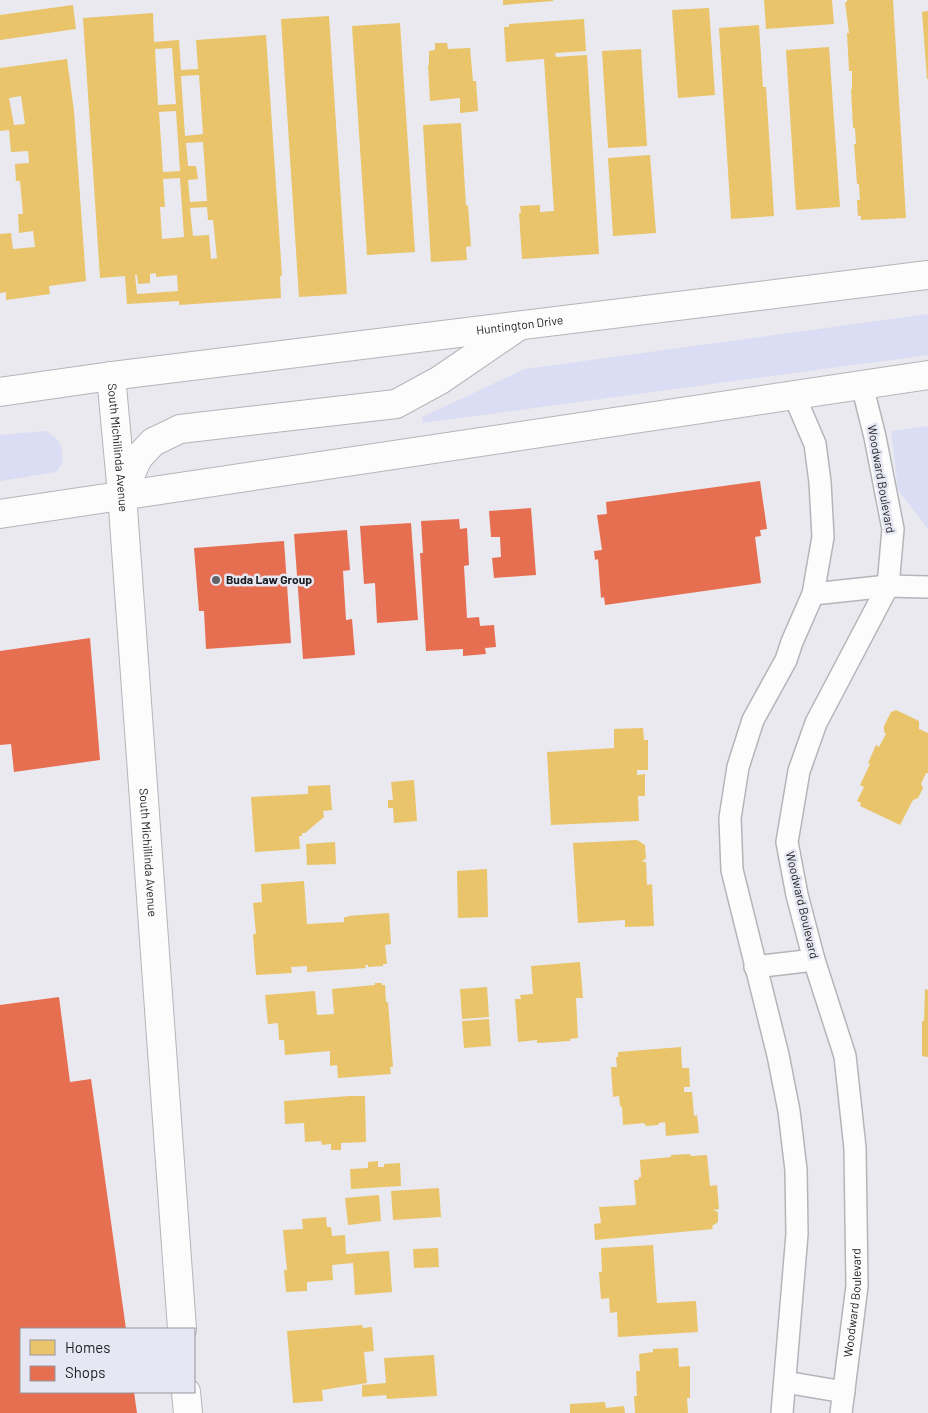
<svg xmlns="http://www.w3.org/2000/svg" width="928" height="1413" font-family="Barlow,sans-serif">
	<rect width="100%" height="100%" fill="#e9e9ef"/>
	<path fill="#daddf3" d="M928,314v41l-505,68 -1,-6 103,-48z
		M928,426v103l-30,-39 -7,-59z
		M45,431c15,8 19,15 17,33l-6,8 -56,9v-46z"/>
	<path fill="#e9c46a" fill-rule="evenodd" d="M503,0h50v1l-50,4z
		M764,0h68l2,24 -68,5z
		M847,0h46l13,218 -45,2v-4h-3l-1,-16h3l-1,-16h-2l-3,-40h2l-1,-16h-2l-2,-39h1v-18h-3l-2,-38h2l-4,-31h2z
		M73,5l3,24 -76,11v-25z
		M709,8l6,87 -37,3 -6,-88z
		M928,11v68h-1l-5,-67z
		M153,13l1,29 25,-2 2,30 17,-1 -2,-29 70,-5 16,241h-2l1,22 -102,7v-4l-52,3 -2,-28 -25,2 -17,-260zM172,48l4,56 -18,1 -3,-56zM199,75l4,59 -18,2 -4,-60zM176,111l4,60 -17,1 -4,-60zM203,142l4,59 -17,1 -2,-22 10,-1 -2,-13h-8l-2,-23zM180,178l4,59 -22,2 -2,-32h5l-2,-28zM207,207l1,13h5l4,38 -6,1 -2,-24 -16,1 -3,-28zM156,273v4l21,-2 1,16 -41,3 -2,-19h2l1,9 12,-1v-9z
		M329,16l18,278 -48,3 -18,-278z
		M584,19l2,32 -31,2 1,4 31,-2 12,199 -77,5 -3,-46h2l-1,-7 20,-1v7l14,-1 -10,-152 -38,3 -2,-35h5v-3z
		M400,23l15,229 -48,3 -15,-229z
		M759,25l4,62h3l8,129 -43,3 -12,-191z
		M435,43h12l1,6 22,-1 3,33h3l2,30 -18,2v-15l-30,3 -2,-36h1v-14l6,-1z
		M829,47l11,160 -44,3 -10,-160z
		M641,49l6,97 -39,2 -6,-97z
		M67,59l7,52 12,170 -37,5 1,8 -44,6v-8l-6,1v-59l11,-1 2,16 22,-2 -2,-16 -14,2 -1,-19h5l-3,-33h-4l-1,-17 14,-1 -1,-12 -17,1 -2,-22 -9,1v-63zM21,96l4,28 -11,1 -5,-27z
		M461,123l5,83 2,-1 3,41 -5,1 1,13 -36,2 -8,-137z
		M650,155l6,78 -43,3 -5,-78z
		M896,710l23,11v8l9,4v40h-2l-5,11 2,4 -5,10 -5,2 -13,25 -40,-19 1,-3 -4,-2 7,-14 -4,-2 10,-21 -2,-1 8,-18 3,2 7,-13 -2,-2v-6l7,-14z
		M643,728l1,12h4v30h-11v5l8,-1v22h-7l1,25 -88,4 -4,-73 67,-4v-19z
		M414,780l3,41 -23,2 -1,-15h-5v-8h5l-2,-18z
		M330,785l2,25 -9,1 1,6 -19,16h-3v3h-3l1,13 -45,3 -4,-55 57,-3v-8z
		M637,840l8,5 1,13 -4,4h4l1,23 5,-1 2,42 -29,1v-7l-47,3 -5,-80z
		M335,842l1,22 -29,1 -1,-21z
		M487,869l1,48 -30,1 -1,-47z
		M304,881l3,43 37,-2v-5h4v-1l41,-3 2,31 -6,1 2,19h-4v2l-15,1v-2h-3l1,3 -59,4v-6l-16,1 1,6 -36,2 -3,-41h3l-3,-31 9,-1 -1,-18z
		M580,962l3,36h-7l2,40 -8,1v2l-33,2v-3l-19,2 -3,-43h6l-1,-4 13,-1 -2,-28z
		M375,983h7v2h3l1,17h2l5,65h-3l1,7 -53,4 -1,-13 -7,1v-15l-45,4 -1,-15h-5l-1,-17 -10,1 -3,-29 50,-4 2,24 17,-1 -2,-25 43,-4z
		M487,987l2,30 -27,2 -2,-30z
		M925,989l3,1v67l-6,-1v-35h2z
		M489,1019l2,27 -27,2 -2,-27z
		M681,1047l1,21h7l1,19h-6v5h8l2,24 3,-1 2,18 -33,3 -1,-14 -6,1 -1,2 -12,1 -2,-3 -21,2 -1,-18 -2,-1 -1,-10 -6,1 -2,-30h6l-1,-10h2v-5z
		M350,1096h15l1,46 -25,1v7h-10v-6l-9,1 -1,-4 -16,1 -1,-19 -19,1 -1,-23z
		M690,1154l1,2 16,-1 3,31 7,-1 2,24 -6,1 5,2v10l-6,4 1,3 -118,11 -1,-16 7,-1 -2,-16 37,-2 -2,-25h5v-3h2l-1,-17 31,-3v-2z
		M378,1161v6h6v-3l16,-1 1,23 -50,3 -1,-20 18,-1v-6z
		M439,1188l2,29 -48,3 -2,-29z
		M379,1195l2,26 -33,4 -3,-27z
		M326,1217l1,10h4l1,9 13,-1 1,19 43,-3 3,41 -37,3 -2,-32 -21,2 1,15 -26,2v9l-21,1 -2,-22h3l-4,-40 20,-1 -1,-10z
		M653,1245l4,58 39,-2 2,31 -80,5 -1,-25 -7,1 -1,-15 -8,1 -2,-27h3l-1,-24z
		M438,1248l1,19 -25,1 -1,-19z
		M362,1325l1,3 9,-1 2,24 -10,1 3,31 -45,7 1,11 -30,2 -6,-72z
		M678,1348l1,19 11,-1v32h-3l1,15h-53l-1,-17h3l-1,-25h4l-1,-17 14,-2v-3z
		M434,1355l3,41 -50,3 -1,-4 -24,2v-12l24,-2 -2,-25z
		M605,1402l1,6 18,-2 1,7h-55v-9z"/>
	<path fill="#e76f51" d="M760,481l7,48 -7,1 1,6 -6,1 6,46 -156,22 -1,-8 -3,1 -3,-39 -3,1 -1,-9 8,-1 -5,-35 10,-1 -1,-12z
		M531,508l5,67 -42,3 -2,-20 9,-1 -1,-20h-9l-2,-26z
		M459,519l1,10 7,-1 2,37 -5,1 3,52 12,-1 1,9 14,-1 2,22 -11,1 1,6 -23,2v-7l-37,2 -6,-98h3l-2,-32z
		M411,523l7,97 -41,3 -2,-40 -11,1 -4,-58z
		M347,530l3,40 -7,1 3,49 6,-1 3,36 -52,4 -9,-125z
		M284,541l7,102 -85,6 -2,-38h-5l-5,-63z
		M90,638l10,122 -86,12 -3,-28 -11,1v-94z
		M59,997l11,85 21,-3 35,250h-105v63h113l3,21h-137v-408z"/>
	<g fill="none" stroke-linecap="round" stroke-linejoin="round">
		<g stroke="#b4b5b9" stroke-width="24">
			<g id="street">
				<path d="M813,594l75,-8 40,1"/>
				<path d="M755,967l59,-7"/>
				<path d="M785,1382l59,10"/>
				<path d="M782,1413l15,-179 -1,-64 -7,-59 -11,-56 -46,-185 -2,-52 8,-51 15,-47 33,-60 6,-18 21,-48 10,-57 -3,-55 -5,-38 -21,-49"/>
				<path id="s1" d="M841,1413l16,-127 -2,-138 -10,-92 -31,-96 -17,-65 -10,-53 12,-71 17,-48 72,-137 5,-57 -18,-92 -13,-52"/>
			</g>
		</g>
		<g stroke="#b4b5b9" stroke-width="30">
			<g id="secondary">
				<path id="s2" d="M111,376l11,118 60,835"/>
				<path d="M186,1392l2,21"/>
			</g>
		</g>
		<g stroke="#b4b5b9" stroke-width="30">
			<g id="primary">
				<path id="s3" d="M0,392l111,-16 817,-101"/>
				<path d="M122,494l16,-36 15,-16 27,-13 216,-25 44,-24 76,-52"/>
				<path d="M0,514l928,-139"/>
			</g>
		</g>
		<use href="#street" stroke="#fcfcfd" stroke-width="21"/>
		<use href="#secondary" stroke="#fcfcfd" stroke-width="28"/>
		<use href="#primary" stroke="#fcfcfd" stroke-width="28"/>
	</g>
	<circle fill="#646468" stroke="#e6e7f2" stroke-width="2" cx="216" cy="580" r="5"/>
	<g text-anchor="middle" stroke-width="5" stroke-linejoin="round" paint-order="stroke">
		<g font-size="12" fill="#1c1d20" stroke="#e6e7f2">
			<text dy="4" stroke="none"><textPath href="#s3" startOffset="524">Huntington Drive</textPath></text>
			<text dy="4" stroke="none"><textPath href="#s2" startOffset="72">South Michillinda Avenue</textPath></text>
			<text transform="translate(881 479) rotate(80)" y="4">Woodward Boulevard</text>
			<text dy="4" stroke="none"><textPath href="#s2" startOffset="478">South Michillinda Avenue</textPath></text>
			<text transform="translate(802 905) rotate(77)" y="4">Woodward Boulevard</text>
			<text dy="4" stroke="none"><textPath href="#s1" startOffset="111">Woodward Boulevard</textPath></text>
		</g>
		<g font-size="12" font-weight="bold" fill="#1c1d20" stroke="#e6e7f2" text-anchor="start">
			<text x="226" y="584">Buda Law Group</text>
		</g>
	</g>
	<rect x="20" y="1328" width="175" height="65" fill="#e6e7f2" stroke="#95969e"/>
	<rect x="30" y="1340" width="25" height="15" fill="#e9c46a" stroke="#95969e"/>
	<text x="65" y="1353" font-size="15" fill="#1c1d20">Homes</text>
	<rect x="30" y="1366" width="25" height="15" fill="#e76f51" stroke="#95969e"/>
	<text x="65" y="1378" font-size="15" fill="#1c1d20">Shops</text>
</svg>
